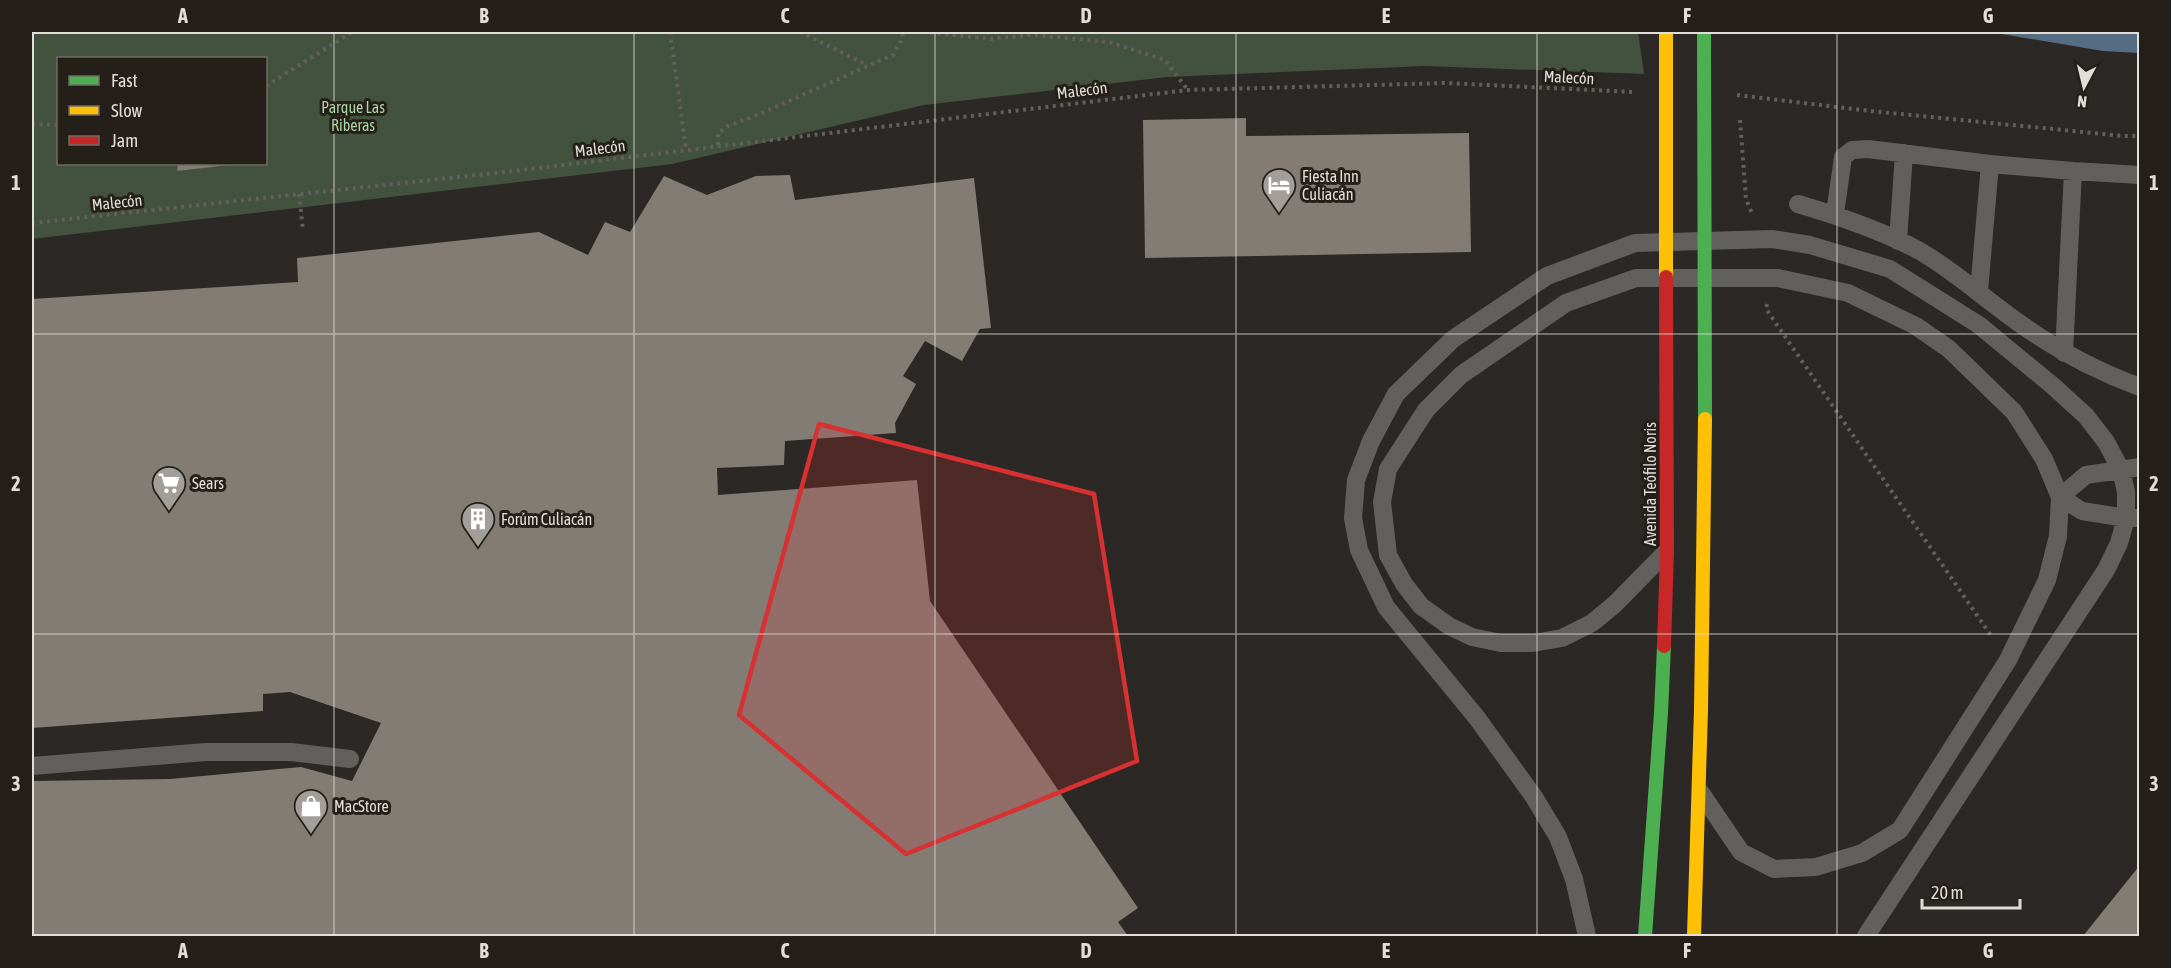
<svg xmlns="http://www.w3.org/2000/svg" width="2171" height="968" font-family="'Asap Condensed',sans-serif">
	<rect width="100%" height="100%" fill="#2c2825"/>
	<path fill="#42523e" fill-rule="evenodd" d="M32,32h1606l6,42 -219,-8 -258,11 -243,28 -252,59 -640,75zM58,58h208v106h-208z"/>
	<path fill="#556d82" d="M1990,32h149v21l-36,-2z"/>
	<path fill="#827c75" d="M1246,118v18l223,-3 2,119 -326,6 -2,-138z
		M178,164h51v1l-52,6z
		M790,175l5,25 179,-22 17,150 -11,1 -18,32 -37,-20 -22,35 13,8 -21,39 1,10 -111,8 -1,24 -67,3 1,27 199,-15 13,121 208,307 -20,14 10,14h-1096v-155l138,-2 131,-12 51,14 29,-58 -91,-31 -27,2v17l-231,17v-429l266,-17 -1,-24 242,-26 49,23 17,-33 25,10 34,-56 43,19 49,-19z
		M2140,865v71h-57z"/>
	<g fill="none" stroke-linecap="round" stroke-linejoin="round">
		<path stroke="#625f5c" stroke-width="4" stroke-dasharray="3 4.5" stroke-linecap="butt" d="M670,32l16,117
			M800,32l67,33
			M923,32l68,7 41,-4 77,7 56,18 22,29
			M32,33l5,-1
			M266,86l86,-54
			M1737,95l133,16 253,25h17
			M1740,120l6,79 7,17
			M32,124l26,1
			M718,145v-12l10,-7 27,-10 138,-61 10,-18 -1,-5
			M299,194l4,36
			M32,223l473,-51 683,-82 258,-7 188,9
			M1767,304l-1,5 226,328"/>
		<path stroke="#62605d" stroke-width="18" d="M1798,204c41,12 82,26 120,46 37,21 69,51 104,75 38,27 74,46 118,62
			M1835,214l8,-57 9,-7 16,-1 122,15 83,7 67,4
			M1898,241l6,-88
			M1979,291l11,-127
			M2064,353l9,-182
			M2140,467l-54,8 -26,22 22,14 44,7h14
			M1665,553l-50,51 -23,19 -30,15 -29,5h-32l-29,-6 -23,-11 -28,-20 -17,-22 -16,-29 -6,-53 6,-33 38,-59 35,-35 105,-72 70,-25h142l70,15 68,33 33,23 65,63 30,47 16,38 -2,39 -11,44 -39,80 -108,170 -38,23 -46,14 -42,2 -33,-17 -40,-59
			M32,766l174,-14h85l59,7
			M1587,936l-13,-57 -16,-42 -24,-40 -57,-79 -91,-111 -27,-57 -6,-32 3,-38 15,-39 25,-47 57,-55 94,-63 88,-33 137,-4 38,6 80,24 89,56 74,61 33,30 20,26 15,28 5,22v26l-7,25 -13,27 -240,366"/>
		<path stroke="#4caf50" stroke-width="14" d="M1704,32l1,387
			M1645,936l16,-223 3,-67"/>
		<path stroke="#ffc107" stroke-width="14" d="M1666,32v245
			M1694,936l7,-226 4,-291"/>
		<path stroke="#c62828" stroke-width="14" d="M1664,646l3,-94 -1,-275"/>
	</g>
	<path fill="#d73131" fill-opacity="0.2" stroke="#d73131" stroke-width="4.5" stroke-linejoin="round" d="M819,424l275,70 43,267 -231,93 -167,-139z"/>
	<path fill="none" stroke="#e1ddd9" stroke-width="1.5" stroke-opacity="0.55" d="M334,32v904M634,32v904M935,32v904M1236,32v904M1537,32v904M1837,32v904M32,334h2108M32,634h2108"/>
	<defs>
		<g id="hotel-pin" transform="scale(1.725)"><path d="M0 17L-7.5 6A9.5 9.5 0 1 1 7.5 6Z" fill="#a29e9a" stroke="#251f19"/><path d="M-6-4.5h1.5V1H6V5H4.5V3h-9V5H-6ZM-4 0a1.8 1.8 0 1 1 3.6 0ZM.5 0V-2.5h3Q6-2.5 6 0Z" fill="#fff"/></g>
		<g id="supermarket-pin" transform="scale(1.725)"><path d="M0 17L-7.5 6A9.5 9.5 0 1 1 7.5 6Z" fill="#a29e9a" stroke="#251f19"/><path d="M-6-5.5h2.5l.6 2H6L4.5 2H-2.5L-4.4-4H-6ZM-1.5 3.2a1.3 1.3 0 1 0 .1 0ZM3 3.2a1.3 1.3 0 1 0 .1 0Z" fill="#fff"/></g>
		<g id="building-pin" transform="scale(1.725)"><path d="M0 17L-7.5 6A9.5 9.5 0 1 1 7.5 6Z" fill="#a29e9a" stroke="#251f19"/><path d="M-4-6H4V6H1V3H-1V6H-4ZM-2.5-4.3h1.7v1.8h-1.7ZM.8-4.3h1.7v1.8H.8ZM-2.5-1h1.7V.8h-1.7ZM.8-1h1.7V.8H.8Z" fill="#fff"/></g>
		<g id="shop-pin" transform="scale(1.725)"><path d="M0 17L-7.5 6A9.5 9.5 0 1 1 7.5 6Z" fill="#a29e9a" stroke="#251f19"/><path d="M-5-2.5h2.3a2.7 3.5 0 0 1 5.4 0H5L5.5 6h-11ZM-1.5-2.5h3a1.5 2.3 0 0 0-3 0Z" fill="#fff"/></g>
	</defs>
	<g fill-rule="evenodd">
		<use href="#hotel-pin" x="1279" y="185"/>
		<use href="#supermarket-pin" x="169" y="483"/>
		<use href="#building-pin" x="478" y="519"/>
		<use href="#shop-pin" x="311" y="806"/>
	</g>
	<g text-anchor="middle" stroke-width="6" stroke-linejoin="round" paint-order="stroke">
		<g font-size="16" fill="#e1ddd9" stroke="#251f19">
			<text transform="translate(1569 77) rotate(3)" y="6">Malecón</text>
			<text transform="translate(1082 90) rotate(-7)" y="6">Malecón</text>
			<text transform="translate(600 148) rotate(-7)" y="6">Malecón</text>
			<text transform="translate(117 202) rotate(-6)" y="6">Malecón</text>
			<text transform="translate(1650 484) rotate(-90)" y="6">Avenida Teófilo Noris</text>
		</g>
		<g font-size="16" fill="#abd2a3" stroke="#251f19">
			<text x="353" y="113">Parque Las<tspan x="353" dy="18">Riberas</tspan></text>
		</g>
		<g font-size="16" fill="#e1ddd9" stroke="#251f19" text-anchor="start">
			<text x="1302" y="182">Fiesta Inn<tspan x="1302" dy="18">Culiacán</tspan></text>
			<text x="192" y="489">Sears</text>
			<text x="501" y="525">Forúm Culiacán</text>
			<text x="334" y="812">MacStore</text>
		</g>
	</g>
	<rect width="2171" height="968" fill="none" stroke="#251f19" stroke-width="66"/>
	<rect x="57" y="57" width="210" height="108" fill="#251f19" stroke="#706b66" stroke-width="1.5"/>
	<rect x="69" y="76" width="30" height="9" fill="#4caf50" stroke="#706b66" stroke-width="1.5"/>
	<text x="111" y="87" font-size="18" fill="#e1ddd9">Fast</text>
	<rect x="69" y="106" width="30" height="9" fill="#ffc107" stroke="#706b66" stroke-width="1.5"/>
	<text x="111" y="117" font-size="18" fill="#e1ddd9">Slow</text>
	<rect x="69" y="136" width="30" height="9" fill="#c62828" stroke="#706b66" stroke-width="1.5"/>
	<text x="111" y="147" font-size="18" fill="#e1ddd9">Jam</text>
	<g transform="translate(2084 87) rotate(187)" stroke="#251f19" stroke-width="4.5" paint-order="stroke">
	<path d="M0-4.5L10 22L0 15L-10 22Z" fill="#e1ddd9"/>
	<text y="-9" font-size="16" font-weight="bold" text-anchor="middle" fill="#e1ddd9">N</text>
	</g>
	<path d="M1922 899v9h98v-9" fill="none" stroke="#e1ddd9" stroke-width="3"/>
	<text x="1931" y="899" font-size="18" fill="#e1ddd9" stroke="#251f19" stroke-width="4.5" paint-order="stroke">20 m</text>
	<rect x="33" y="33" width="2105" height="902" fill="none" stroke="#e1ddd9" stroke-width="2"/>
	<g font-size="20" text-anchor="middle" font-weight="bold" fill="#e1ddd9">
		<text x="183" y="23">A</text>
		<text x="484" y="23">B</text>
		<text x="785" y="23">C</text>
		<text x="1086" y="23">D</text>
		<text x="1386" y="23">E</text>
		<text x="1687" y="23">F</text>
		<text x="1988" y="23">G</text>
		<text x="16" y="190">1</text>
		<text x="2154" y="190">1</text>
		<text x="16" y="491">2</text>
		<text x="2154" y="491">2</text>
		<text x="16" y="791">3</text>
		<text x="2154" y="791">3</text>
		<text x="183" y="958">A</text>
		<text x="484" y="958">B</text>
		<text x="785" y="958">C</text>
		<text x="1086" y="958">D</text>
		<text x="1386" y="958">E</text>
		<text x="1687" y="958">F</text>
		<text x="1988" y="958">G</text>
	</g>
</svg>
